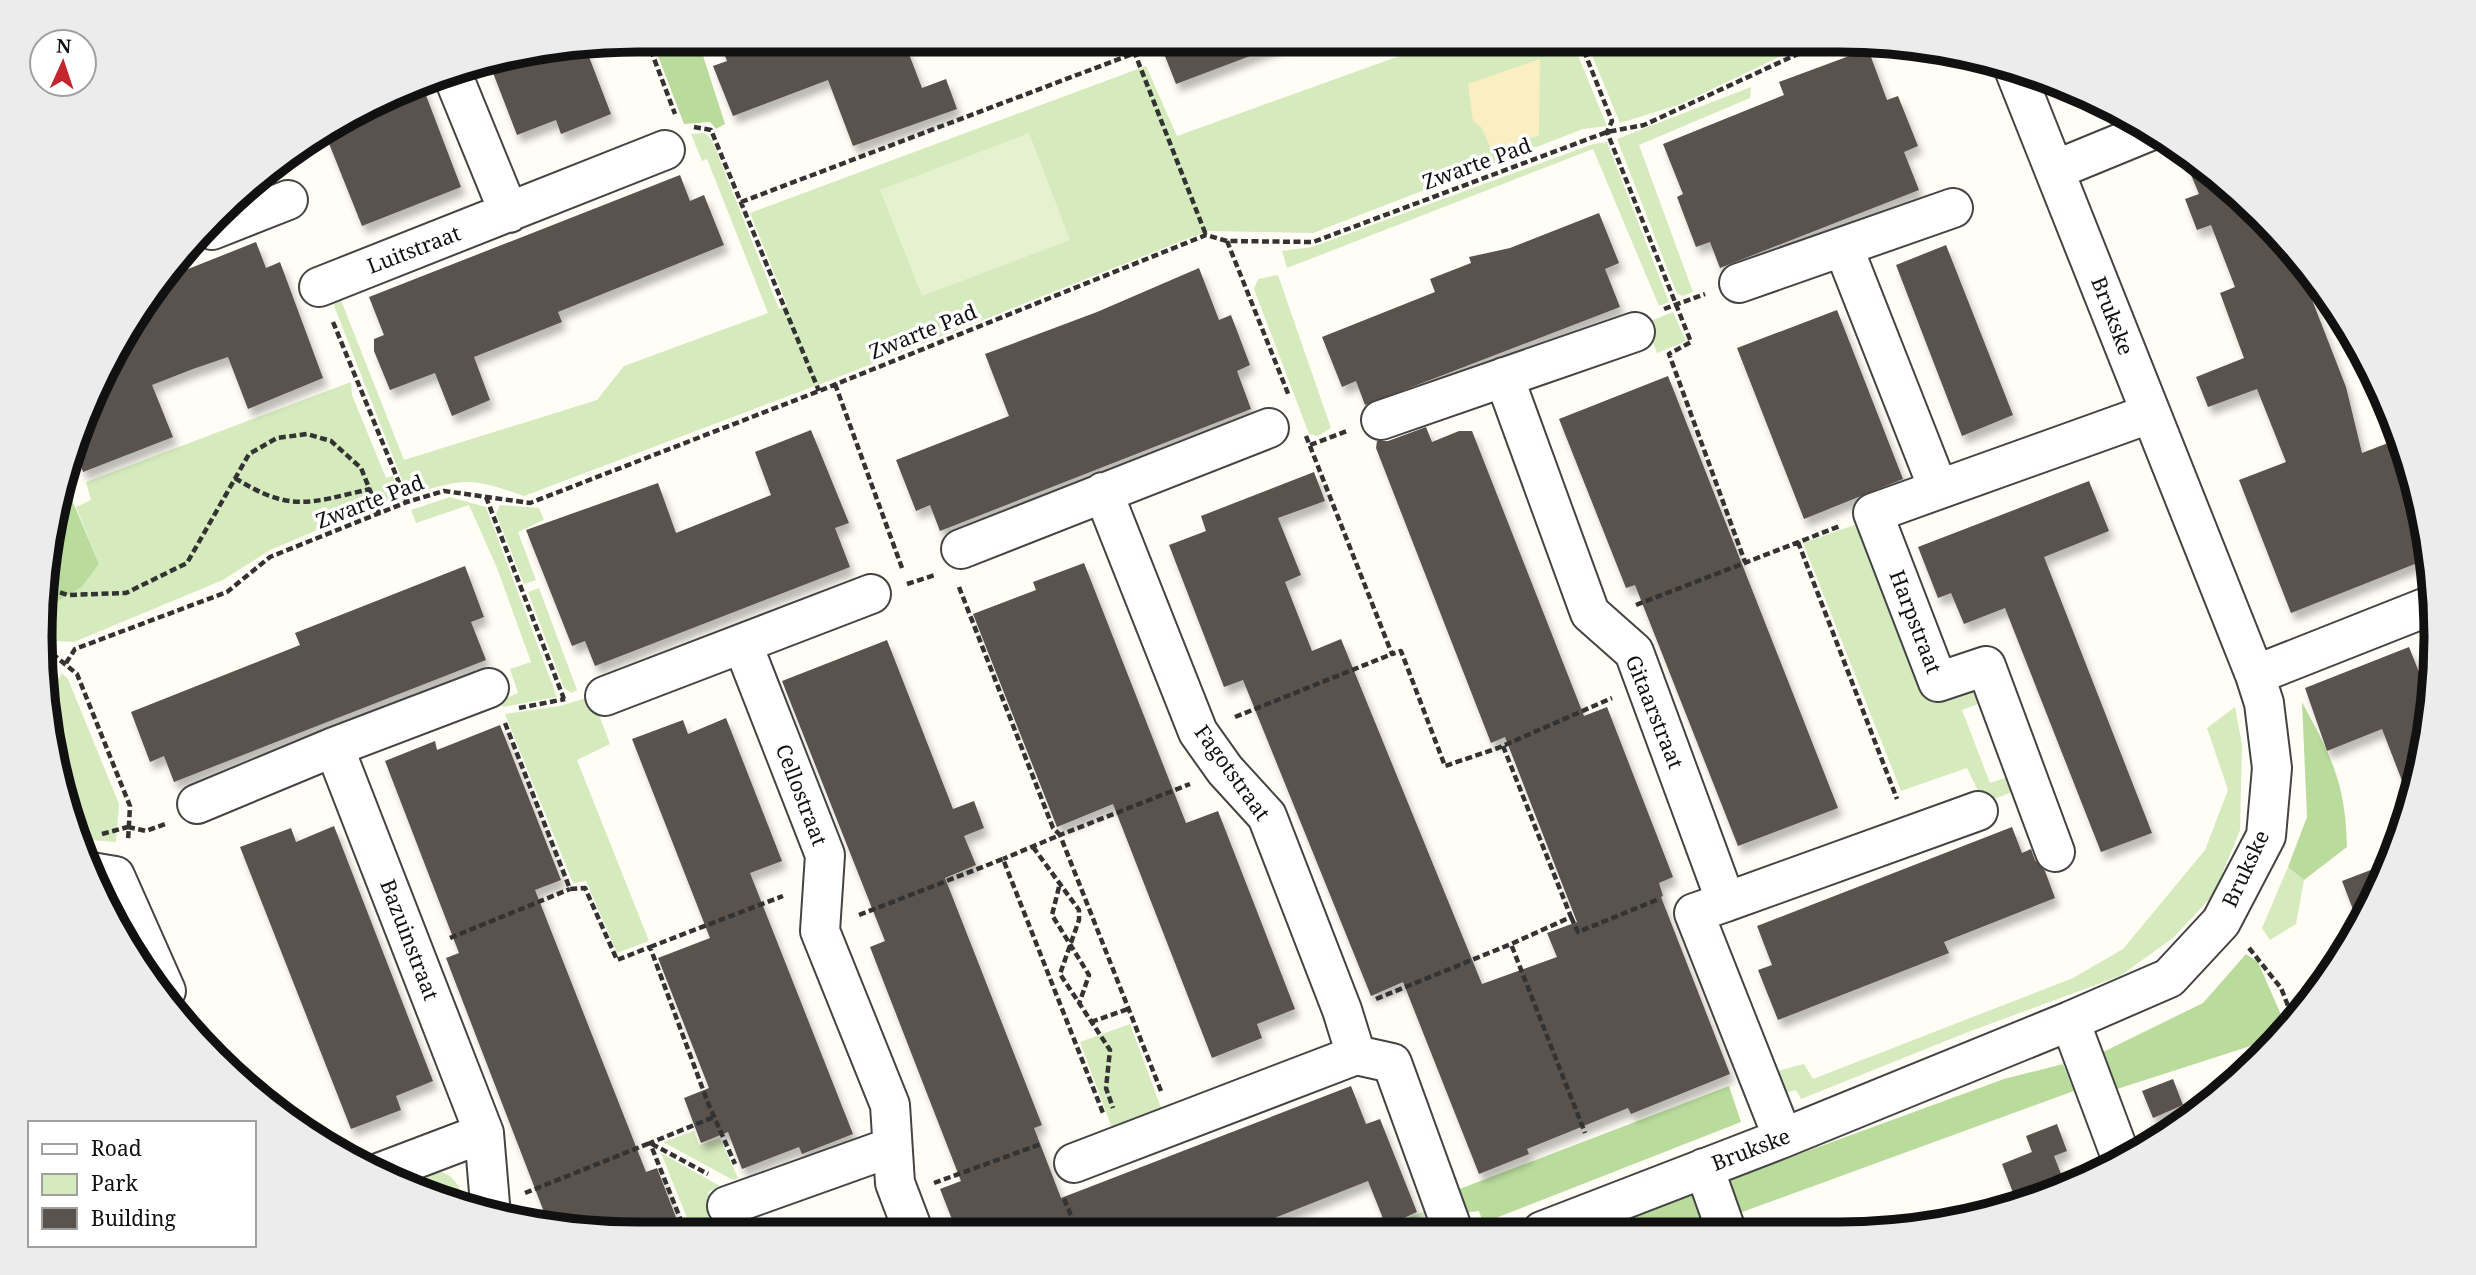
<svg xmlns="http://www.w3.org/2000/svg" width="2476" height="1275" font-family="'Noto Serif',serif">
	<defs>
		<filter id="shadow"><feDropShadow dx="4.5" dy="8" stdDeviation="3.5" flood-color="#0004"/></filter>
	</defs>
	<rect width="100%" height="100%" fill="#fffdf5"/>
	<path fill="#d5ebbd" fill-rule="evenodd" d="M1441,41h131l35,85 -24,3 -270,104 -106,-2 -376,149 -307,116c-57,-20 -59,-17 -116,-1l-79,-202 8,-3 67,170 193,-60 27,-34 144,-53 -61,-154 -5,2 -11,-27 14,-1 7,7 67,169 8,-4 -37,-92 396,-147 31,70zM1482,128l57,7 -46,16z
		M1586,41h226l-131,63 -61,19z
		M1751,87l-1,11 -111,47 54,147 -10,4 -6,-2 -60,-155z
		M1607,142l62,160 -10,4 -66,-157 -306,119 -5,-17 30,-4 281,-103z
		M1278,275l53,153 -13,8 -9,-2 -55,-145 4,-10z
		M1673,312l13,29 -29,12 -12,-30z
		M351,382l1,13 34,83 7,-2 6,20 -129,54 -47,30 -149,62 -19,-1 -9,-5 2,-29 34,-20 17,-23 -23,-57 15,-7 -5,-18z
		M450,497l36,10 71,190 -54,10 -4,-6 19,-8 -8,-24 21,-7 -34,-94 -28,-63 -53,18 -5,-13z
		M500,505l39,3 5,12 -26,12 18,48 -12,4 -28,-70z
		M1857,524l111,162 12,7 6,8 -24,9 28,73 23,-8 7,14 -36,14 -17,-35 -66,23 -98,-248z
		M539,588l38,102 -6,3 -7,-5 -36,-96z
		M62,673l6,6 51,125 -3,38 -25,-2 -39,-101 -7,-41z
		M592,696l18,48 -33,16 72,181 -32,12 -31,-72 -13,2 -68,-169 55,-8z
		M2235,707l7,38 -2,85 -26,64 -41,44 -53,38 -152,56 -167,67 -5,-9 -12,3 -7,-22 27,-7 9,15 260,-101 50,-29 82,-99 23,-60 -21,-62z
		M2288,867l16,13 -8,44 -26,16 -8,-12z
		M1130,1024l33,89 -50,18 -33,-89z
		M694,1131l5,14 21,-7 18,40 -5,2 -70,-38z
		M661,1153l59,33 -12,6 9,30 -26,6z
		M438,1171c20,5 22,19 29,37l-33,-12 -9,-22z
		M1431,1209l7,18 -10,4h-55z"/>
	<path fill="#b9dc9c" d="M652,40h46l27,84 -9,5 -6,-7 -26,2z
		M65,483l34,81 -17,23 -34,20 12,-122z
		M2302,702c29,54 44,82 45,145l-43,33 -16,-13 19,-50z
		M2246,954l12,8 30,69 -16,14 -3,-5 -155,50 -13,-37 102,-50z
		M2063,1064l11,27 -340,124 -11,-33 281,-103z
		M1729,1086l12,36 -258,101 -4,-12 -14,2 -8,-23z
		M1697,1192l12,30 -23,8 -103,1z"/>
	<path fill="#fbeec1" d="M1540,59l-1,76 -47,16 -10,-23 -9,-7 -5,-37z"/>
	<path fill="#e6f2cf" d="M1029,133l41,107 -148,56 -42,-106z"/>
	<path fill="#5a524d" filter="url(#shadow)" d="M719,40l185,1 18,47 24,-9 11,30 -104,37 -25,-66 -95,36 -20,-50 14,-5z
		M1159,41h122l1,3 -106,40z
		M586,49l25,65 -50,20 -5,-14 -39,15 -27,-70z
		M1868,49l19,51 11,-4 20,50 -14,6 15,38 -199,78 -10,-26 -14,5 -19,-50 6,-3 -20,-50 121,-49 -5,-13z
		M422,85l39,102 -99,39 -36,-90z
		M2181,151l21,13 91,87 53,136 16,66 39,-15 3,8 11,45 -8,3 23,64 -139,55 -52,-133 47,-18 -29,-73 -49,18 -12,-30 48,-19 -24,-65 15,-6 -24,-62 -14,5 -12,-31 14,-5z
		M680,175l10,26 14,-6 20,50 -166,67 4,10 -88,35 16,43 -38,16 -17,-43 -45,17 -16,-39v-12l10,-4 -15,-38z
		M1599,213l20,50 -14,6 15,38 -255,98 -9,-24 -14,6 -20,-50 113,-45 -5,-13 41,-16 -2,-6 41,-9z
		M256,242l10,26 14,-6 43,116 -75,31 -20,-52 -35,12 -41,16 21,52 -90,35 -8,-21 66,-145 27,-29z
		M1946,245l67,170 -51,21 -66,-171z
		M1199,268l20,52 12,-5 19,50 -13,6 14,38 -311,122 -10,-26 -14,6 -20,-51 113,-44 -24,-62 112,-42z
		M1837,310l66,169 -99,40 -67,-171z
		M1668,376l170,432 -100,38 -103,-261 -9,3 -67,-169z
		M1426,427l6,15 27,-11h13l112,285 23,-9 66,170 -14,6 4,13 -2,1 69,177 -99,40 -3,-6 -101,41 2,5 -50,20 -76,-192 -32,14 -128,-316 -19,7 -55,-142 37,-14 -5,-15 113,-44 11,29 -47,17 23,57 -16,7 27,69 29,-12 141,345 75,-27 -10,-24 30,-11 -72,-185 -14,6 -115,-295 1,-7h11z
		M811,430l38,93 -14,5 15,39 -255,99 -10,-25 -13,5 -46,-116 132,-47 18,50 95,-38 -16,-43z
		M2089,481l20,50 -65,26 108,276 -51,19 -96,-244 -41,16 -13,-31 -13,5 -20,-51z
		M1084,563l102,260 32,-12 77,198 -38,15 5,14 -50,20 -99,-254 -56,23 -84,-213 63,-24 -3,-8z
		M465,566l19,51 -13,5 15,38 -312,122 -10,-26 -14,6 -19,-50 169,-67 -5,-12z
		M887,640l66,169 21,-8 10,27 -20,8 12,29 -31,13 97,247 -8,3 27,70 290,-112 15,38 14,-5 37,93 -31,14 -18,-45 -129,51h-282l-17,-43 21,-8 -91,-234 15,-6 -103,-260z
		M2409,647l10,25 15,-6v11l-23,127 -29,-75 -55,22 -22,-63z
		M726,718l56,143 -32,12 103,261 -51,20 -3,-7 -57,22 -14,-37 -27,11 -17,-45 25,-10 -51,-130 52,-20 -78,-199 51,-19 5,14z
		M500,725l61,155 -26,10 111,282 11,-4 25,65h-83l-50,-8 -103,-267 13,-5 -74,-192 50,-20 2,9z
		M334,826l99,255 -37,15 5,14 -50,19 -111,-282 51,-19 5,14z
		M2012,827l10,26 9,-4 4,11 10,11 10,27 -111,44 5,11 -171,67 -20,-50 14,-5 -15,-39z
		M2389,863l-15,39 -15,23 -17,-44z
		M2173,1079l10,26 -30,13 -11,-27z
		M2057,1124l10,27 -13,5 13,33 -50,14 -15,-39 30,-12 -6,-16z"/>
	<g fill="none" stroke-linecap="round" stroke-linejoin="round">
		<g stroke="#444" stroke-width="42">
			<path id="minor" d="M451,71l58,142
				M2055,170l95,-39
				M212,230l76,-30
				M1844,249l94,239
				M1739,283l214,-75
				M319,287l346,-137
				M1504,377l86,236 44,39 92,250 -32,11 89,225
				M1381,420l254,-88
				M1103,492l95,240 27,38 42,46 75,194 14,45 36,8 61,168
				M961,549l308,-121
				M743,645l82,210 -5,76 70,174 5,78 19,50
				M2255,675l177,-70
				M605,696l266,-102
				M334,747l150,386 7,83
				M197,804l137,-57 155,-59
				M2055,852l-69,-186 -48,16 -65,-169 276,-99
				M91,872l24,4 51,115
				M1726,902l252,-91
				M2070,1021l52,139
				M1074,1163l282,-108
				M1704,1168l22,62
				M376,1174l108,-41
				M727,1206l165,-59
				M1542,1231l241,-93 287,-117 99,-43 52,-56 45,-86 6,-68 -8,-65 -9,-28 -241,-606"/>
		</g>
		<path stroke="#333" stroke-width="4.5" stroke-dasharray="7 3.5" stroke-linecap="butt" d="M647,40l28,74
			M1130,41l76,194
			M1580,41l32,80 -5,11 84,210 -22,12 76,208
			M694,127l17,3 108,261
			M741,202l394,-149
			M1227,241l62,155
			M1664,309l41,-15
			M333,322l74,180
			M835,384l67,184
			M1306,436l86,218 9,-3 44,115 53,-18 114,-50
			M1310,445l37,-14
			M235,478c56,35 74,25 135,11
			M486,497l78,202
			M1798,542l99,257
			M907,584l28,-9
			M959,587l94,241 7,7 -57,24
			M50,589l18,6 58,-2 61,-30 62,-109 28,-16 30,-4 24,7 30,27 18,45
			M1636,605l204,-79
			M44,647l33,27 53,132 -2,35
			M66,663l9,-14 152,-57 43,-35 137,-55 37,-11 86,12 289,-112 387,-156 21,6 86,1 294,-110 37,-7 182,-84
			M519,708l46,-9
			M1235,717l157,-63
			M505,723l65,166 15,-1 32,72 33,-13 58,156 27,61
			M1503,746l68,171 -60,27 74,189
			M58,778l24,60
			M128,827l18,4 22,-8
			M102,834l26,-7
			M1033,847l46,63v10l-19,54 50,76 -4,38 7,20
			M1059,887l-7,28 37,60 -10,29
			M859,915l144,-56 100,254
			M1571,917l7,15 81,-33
			M450,938l120,-49
			M650,947l133,-51
			M2249,948l32,40 13,33
			M1376,999l135,-55
			M1091,1022l37,-13
			M1161,1091l-101,-256 130,-51
			M934,1183l107,-39
			M525,1193l125,-50 58,31
			M1064,1199l14,33
			M686,1233l-36,-90 64,-26"/>
		<use href="#minor" stroke="#fff" stroke-width="38"/>
	</g>
	<g text-anchor="middle" stroke-width="7" stroke-linejoin="round" paint-order="stroke">
		<g font-size="21" fill="#111" stroke="#fff">
			<text transform="translate(1477 164) rotate(-20)" y="7">Zwarte Pad</text>
			<text transform="translate(414 250) rotate(-21)" y="7">Luitstraat</text>
			<text transform="translate(2112 316) rotate(69)" y="7">Brukske</text>
			<text transform="translate(923 332) rotate(-22)" y="7">Zwarte Pad</text>
			<text transform="translate(370 502) rotate(-21)" y="7">Zwarte Pad</text>
			<text transform="translate(1915 622) rotate(69)" y="7">Harpstraat</text>
			<text transform="translate(1654 712) rotate(68)" y="7">Gitaarstraat</text>
			<text transform="translate(1232 773) rotate(54)" y="7">Fagotstraat</text>
			<text transform="translate(801 795) rotate(69)" y="7">Cellostraat</text>
			<text transform="translate(2246 869) rotate(-65)" y="7">Brukske</text>
			<text transform="translate(409 940) rotate(69)" y="7">Bazuinstraat</text>
			<text transform="translate(1751 1150) rotate(-21)" y="7">Brukske</text>
		</g>
	</g>
	<path d="M0 0H2476V1275H0ZM637 52H1839A585 585 0 0 1 2424 637V637A585 585 0 0 1 1839 1222H637A585 585 0 0 1 52 637V637A585 585 0 0 1 637 52Z" fill="#ececec" fill-rule="evenodd"/>
	<path fill="none" stroke="#111" stroke-width="9" d="M637 52H1839A585 585 0 0 1 2424 637V637A585 585 0 0 1 1839 1222H637A585 585 0 0 1 52 637V637A585 585 0 0 1 637 52Z"/>
	<rect x="28" y="1121" width="228" height="126" fill="#ffffff" stroke="#a0a0a0" stroke-width="2"/>
	<rect x="42" y="1144" width="35" height="10" fill="#ffffff" stroke="#a0a0a0" stroke-width="2"/>
	<text x="91" y="1156" font-size="21" fill="#111111">Road</text>
	<rect x="42" y="1174" width="35" height="21" fill="#d5ebbd" stroke="#a0a0a0" stroke-width="2"/>
	<text x="91" y="1191" font-size="21" fill="#111111">Park</text>
	<rect x="42" y="1208" width="35" height="21" fill="#5a524d" stroke="#a0a0a0" stroke-width="2"/>
	<text x="91" y="1226" font-size="21" fill="#111111">Building</text>
	<g transform="translate(63 63) rotate(3)"><circle r="33" fill="#ffffff" stroke="#a0a0a0" stroke-width="2"/>
	<path d="M0-5L12 26L0 18L-12 26Z" fill="#c4262e"/>
	<text y="-10" font-size="19" font-weight="bold" text-anchor="middle" fill="#111111">N</text>
	</g>
</svg>
